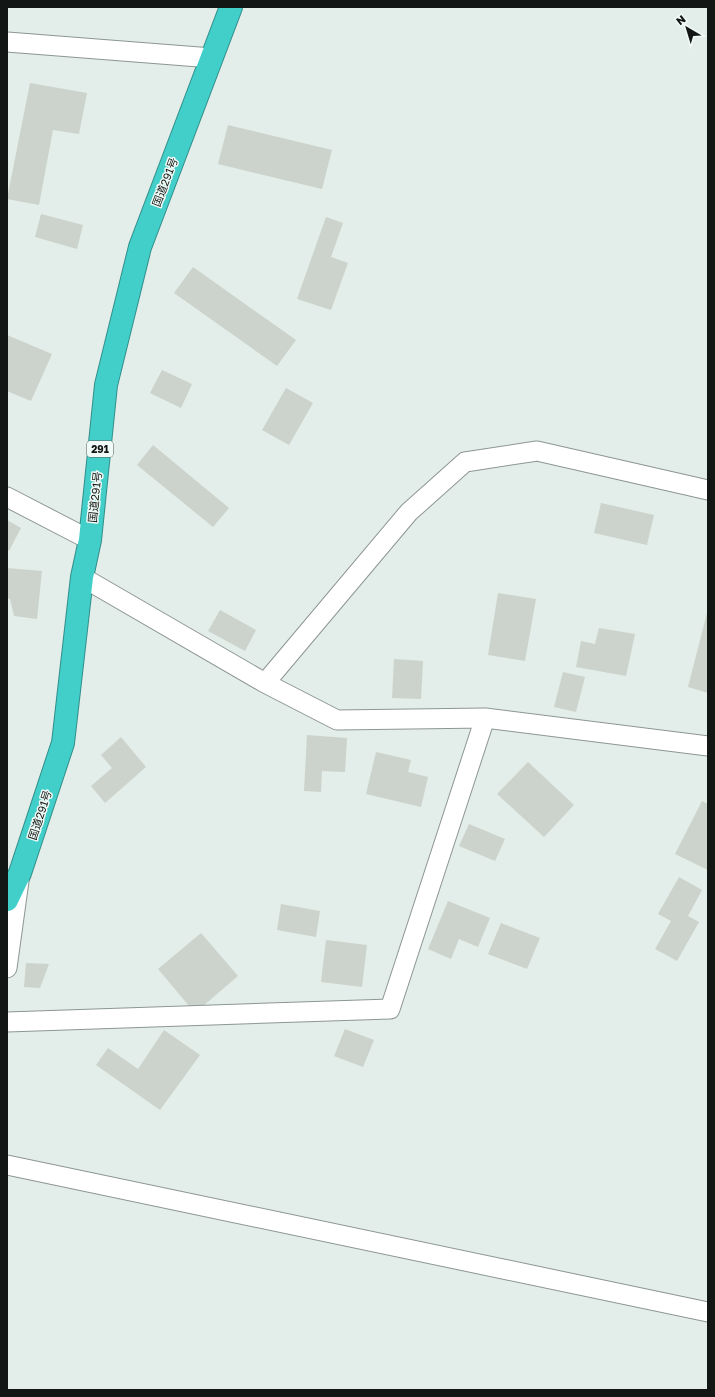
<svg xmlns="http://www.w3.org/2000/svg" width="715" height="1397" font-family="'Golos Text','Noto Sans JP',sans-serif">
	<rect width="100%" height="100%" fill="#e3ede9"/>
	<path fill="#ccd3cc" d="M30,83l57,10 -8,41 -26,-4 -14,75 -32,-6z
		M228,125l104,25 -10,39 -104,-25z
		M41,214l42,11 -6,24 -42,-12z
		M326,217l17,6 -12,34 17,6 -17,47 -34,-11z
		M193,267l103,73 -19,26 -103,-73z
		M7,335l45,19 -21,47 -24,-10z
		M162,370l30,14 -11,24 -31,-15z
		M286,388l27,15 -24,42 -27,-15z
		M153,445l76,63 -16,19 -76,-62z
		M601,503l53,12 -7,30 -53,-12z
		M7,520l14,8 -12,23 -2,-1z
		M7,568l35,3 -5,48 -23,-3 -4,-17 -3,-1z
		M498,593l38,6 -11,62 -37,-6z
		M220,610l36,20 -11,21 -37,-20z
		M707,613h1v80l-20,-6z
		M599,628l36,6 -9,42 -50,-9 5,-26 14,3z
		M394,659l29,2 -2,38 -29,-1z
		M563,672l22,5 -9,35 -22,-5z
		M307,735l40,3 -2,34 -23,-1 -1,21 -17,-1z
		M121,737l25,30 -41,36 -14,-17 21,-18 -11,-13z
		M376,752l35,8 -3,12 20,5 -7,30 -55,-13z
		M528,762l46,43 -30,32 -47,-43z
		M702,801l6,3v66l-33,-16z
		M469,824l36,15 -10,22 -36,-15z
		M679,877l23,13 -14,26 11,6 -22,39 -22,-12 16,-28 -13,-7z
		M448,901l42,17 -12,29 -19,-8 -8,20 -23,-10z
		M281,904l39,7 -4,26 -39,-7z
		M501,923l39,15 -13,31 -39,-15z
		M201,933l37,43 -43,37 -37,-44z
		M326,940l41,5 -5,42 -41,-5z
		M26,963l23,1 -9,24 -16,-1z
		M345,1029l29,11 -11,27 -29,-11z
		M164,1030l36,25 -40,55 -64,-45 12,-17 30,21z"/>
	<g fill="none" stroke-linecap="round" stroke-linejoin="round">
		<g stroke="#8d9692" stroke-width="21">
			<path id="street" d="M7,42l205,16
				M7,497l83,43
				M82,577l183,106 72,37 148,-2 223,28
				M265,683l144,-171 56,-50 72,-11 171,39
				M7,968l12,-87
				M7,1022l383,-13 95,-291
				M7,1165l701,147"/>
		</g>
		<g stroke="#318e8a" stroke-width="24">
			<path id="highway" d="M7,900l13,-27 43,-130 19,-166 8,-37 16,-155 34,-138 91,-240"/>
		</g>
		<use href="#street" stroke="#fff" stroke-width="19"/>
		<use href="#highway" stroke="#42cec9" stroke-width="22"/>
	</g>
	<g text-anchor="middle" stroke-width="3" stroke-linejoin="round" paint-order="stroke">
		<rect fill="#f0faf6" stroke="#555a58" stroke-width="1" x="87" y="441" width="26" height="16" rx="3"/>
		<g font-size="10" font-weight="bold" fill="#121614">
			<text x="100" y="453">291</text>
		</g>
		<g font-size="11" fill="#121614" stroke="#f0faf6">
			<text transform="translate(165 182) rotate(-69)" y="4">国道291号</text>
			<text transform="translate(95 497) rotate(-84)" y="4">国道291号</text>
			<text transform="translate(40 815) rotate(-72)" y="4">国道291号</text>
		</g>
	</g>
	<rect width="715" height="1397" fill="none" stroke="#121614" stroke-width="16"/>
	<g transform="translate(687 28) rotate(322)" stroke="#f0faf6" stroke-width="3" paint-order="stroke">
	<path d="M0-3L7 15L0 10L-7 15Z" fill="#121614"/>
	<text y="-6" font-size="11" font-weight="bold" text-anchor="middle" fill="#121614">N</text>
	</g>
</svg>
